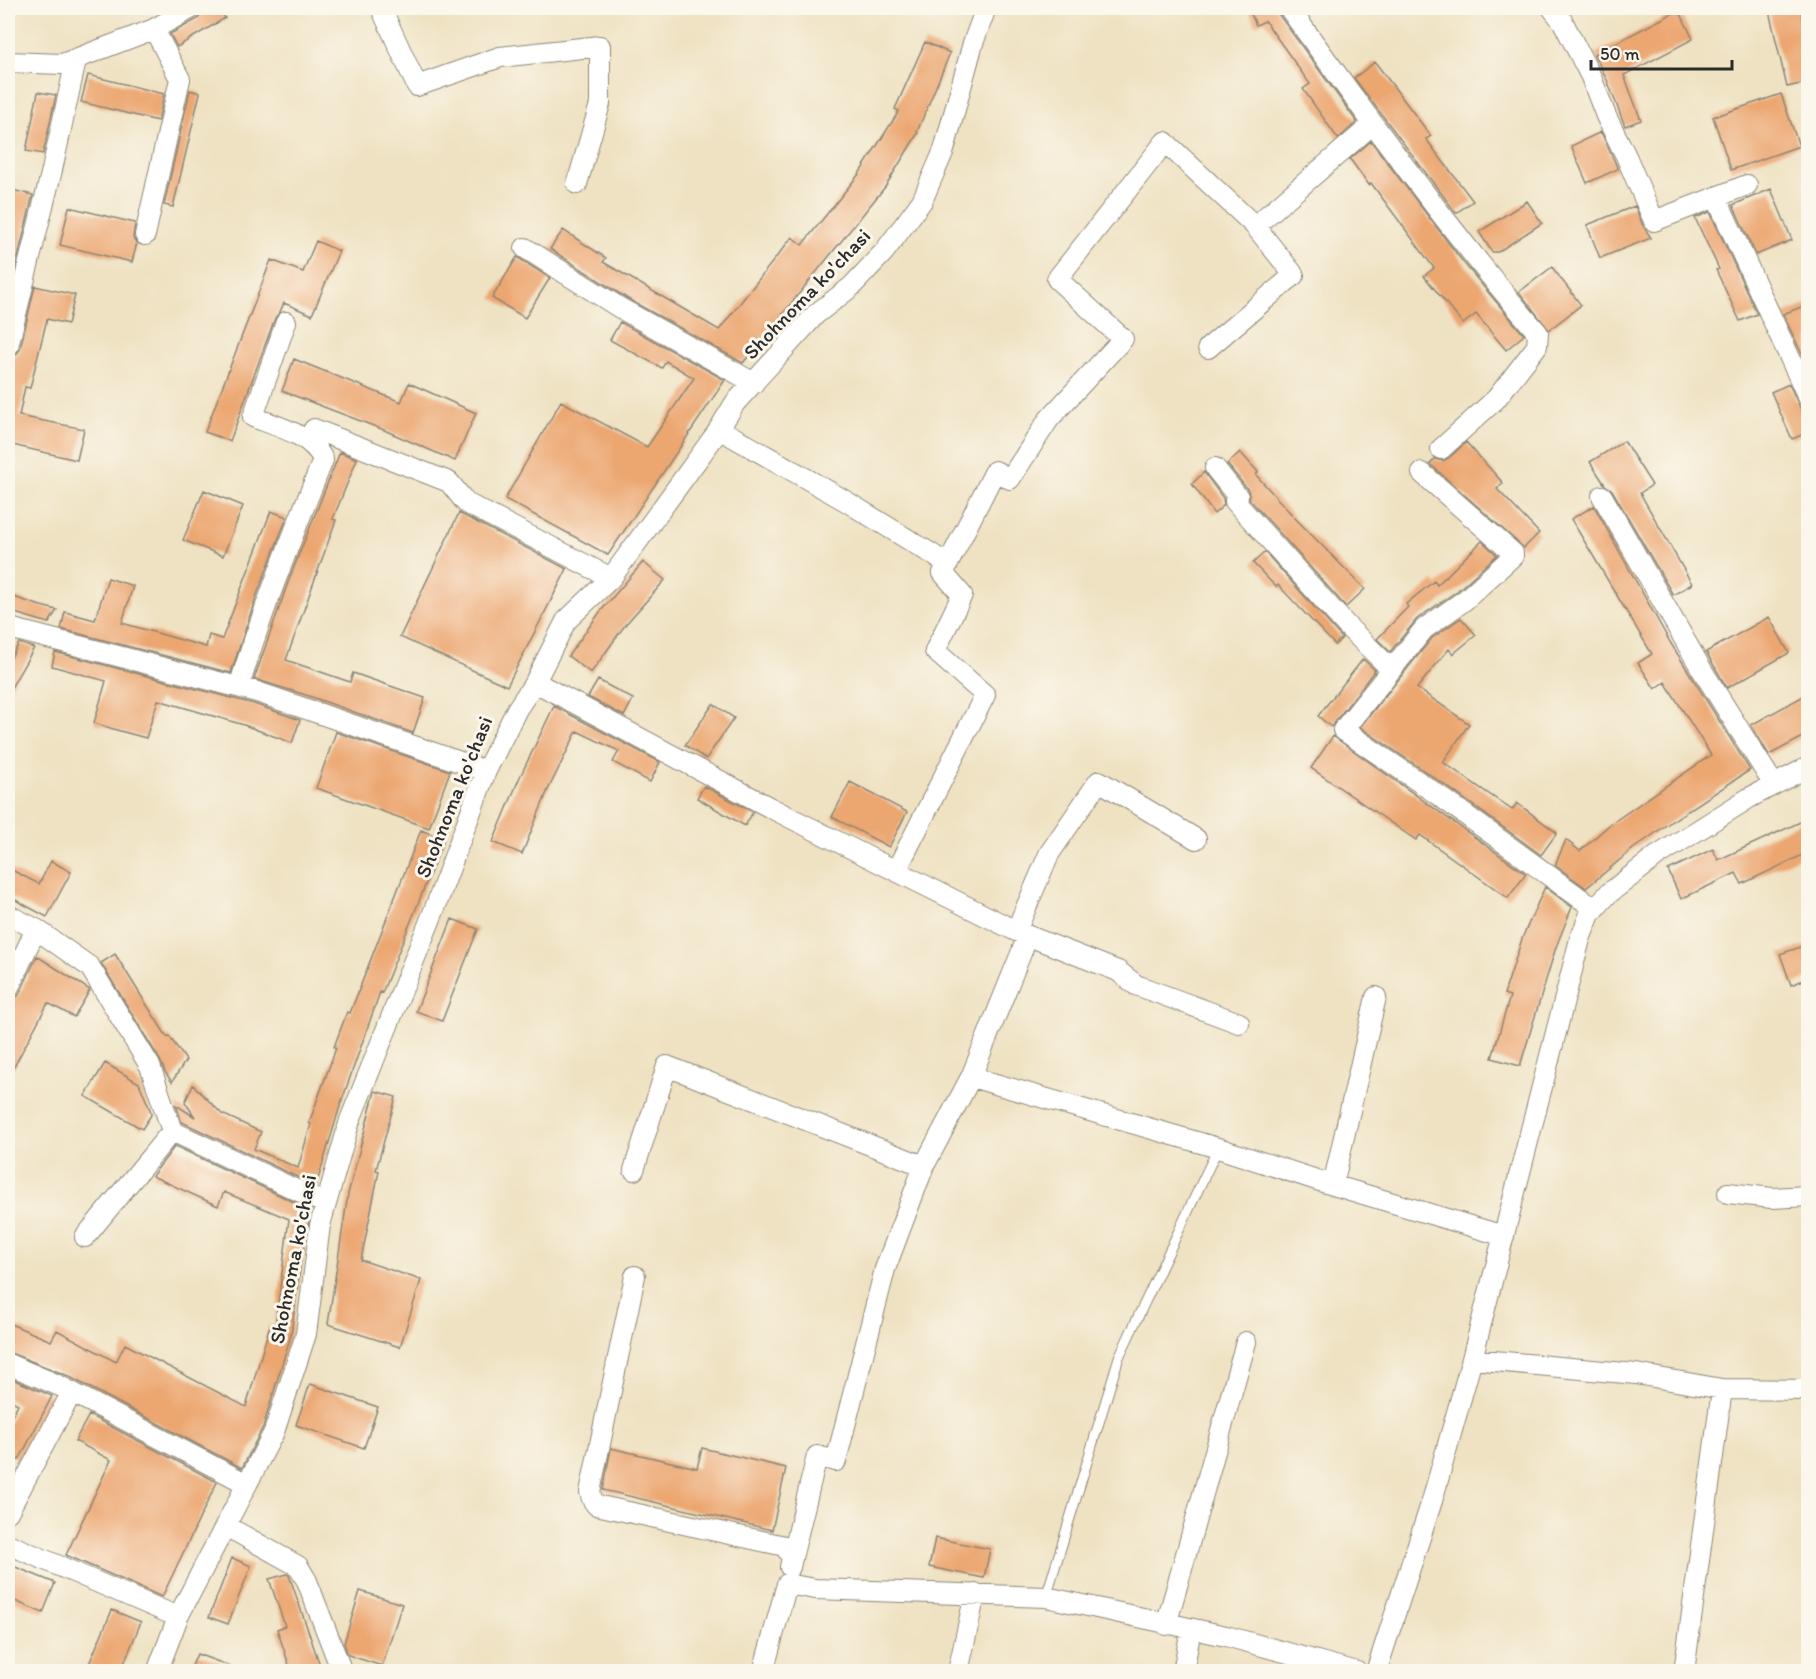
<svg xmlns="http://www.w3.org/2000/svg" width="1816" height="1679" font-family="Itim,sans-serif">
	<rect width="100%" height="100%" fill="#fbf7ec"/>
	<filter id="ink" filterUnits="userSpaceOnUse"><feTurbulence type="fractalNoise" baseFrequency=".0167" numOctaves="2"/><feDisplacementMap in="SourceGraphic" scale="12" xChannelSelector="R" yChannelSelector="G"/><feConvolveMatrix kernelMatrix="1 2 1 2 8 2 1 2 1" color-interpolation-filters="sRGB"/></filter>
	<filter id="wash" filterUnits="userSpaceOnUse"><feTurbulence type="fractalNoise" baseFrequency=".008" numOctaves="4" result="noise"/><feDisplacementMap in="SourceGraphic" scale="24" xChannelSelector="R" yChannelSelector="G"/><feGaussianBlur stdDeviation="1.35" result="paint"/><feColorMatrix in="noise" values="0 0 0 0 0 0 0 0 0 0 0 0 0 0 0 0 0 1.4 0 .05"/><feComposite in="paint" operator="in"/></filter>
	<g filter="url(#wash)">
		<rect width="100%" height="100%" fill="#efe2c2"/>
		<g id="blocks">
			<path fill="#eca66f" d="M210,8h9l6,10 -48,29 -7,-13 28,-15 5,-8z
				M1248,8h29l2,7 78,107 -19,17 -35,-50 7,-5 -45,-63 -9,4z
				M1782,8h18l9,36v38l-22,5 -18,-76z
				M1679,10l14,29 -69,36 17,45 -16,6 -18,-46 -13,-26z
				M925,42l25,11 -33,79 1,1 -33,54 -142,176 -115,-64 -78,-50 13,-19 43,28 -3,4 116,68 73,-93 10,8 57,-71 40,-63 -4,-2z
				M1375,62l56,74 -5,3 47,62 -17,12 -102,-135z
				M88,75l76,19 -6,27 -77,-19z
				M190,90l10,3 -27,114 -9,-2z
				M38,92l18,3 -13,59 -17,-3z
				M1781,94l18,52 -68,24 -18,-53z
				M1601,132l17,37 -31,14 -16,-37z
				M1371,141l92,121 61,73 -18,15 -30,-36 -13,10 -39,-48 10,-8 -63,-85 -2,2 -19,-26z
				M8,189l25,6 -25,104z
				M1771,189l21,51 -36,15 -23,-50z
				M1527,201l15,22 -44,29h-6l-13,-20z
				M1635,206l8,20 8,12 -51,20 -13,-33z
				M69,207l66,16 -2,15 4,5 -5,19 -72,-17z
				M1710,212l47,102 -17,7 -24,-51 3,-1 -24,-51z
				M316,241l23,10 -27,64 -28,-12 -4,9 -5,6 -45,123 -25,-9 66,-172 32,12z
				M517,257l33,21 -25,40 -33,-20z
				M1552,267l29,38 -32,25 -30,-38z
				M35,286l40,9 -7,29 -21,-5 -17,69 -5,-1 -6,29 65,13 -7,31 -69,-16v-86l8,-3 4,-6z
				M1809,304v65l-26,-55z
				M620,322l105,58 -117,175 -103,-56 56,-98 86,46 47,-69 -28,-17 -4,7 -52,-28z
				M294,359l107,43 8,-19 67,30 -21,48 -71,-31 -102,-39z
				M1789,384l20,43v5l-17,7 -21,-47z
				M1624,441l28,44 -12,8 52,91 -19,11 -61,-105 -7,-5 -15,-23z
				M1466,442l37,41 -6,6 42,44 -15,15 -94,-84 5,-5 8,2 6,-3z
				M340,452l17,7 -24,60 3,1 -50,140 64,22 3,-9 72,25 -12,35 -104,-37 -55,-17 36,-102z
				M1240,452l18,20 -2,3 39,43 70,71 -19,18 -96,-107 -2,-10 -21,-26z
				M1204,472l19,26 1,7 -10,9 -22,-30z
				M204,490l39,16 -20,50 -40,-16z
				M1594,506l76,136 80,128 -78,51 -39,28 -47,39 -31,-23 11,-25 14,11 29,-26 102,-70 -46,-73 -10,7 -17,-26 14,-9 -81,-135z
				M271,511l16,6 -31,80 -25,76 -170,-44 4,-17 30,8 13,-42 25,8 -11,37 84,24 3,-12 13,4z
				M459,513l108,56 -60,117 -107,-49z
				M1482,541l15,14 -40,36 -40,28 -27,33 -13,-13 31,-32 -2,-3 28,-23 3,4z
				M1265,552l77,86 -7,7 -57,-60 -2,2 -23,-24z
				M643,562l22,18 -40,45 -34,48 -23,-17 32,-44z
				M8,595l33,11 16,4 -8,13 -41,-12z
				M1769,617l20,36 -62,35 -21,-36z
				M1461,618l15,17 -23,19 -4,-5 -32,39 52,36 -26,38 69,48 5,-7 40,30 -16,22 -93,-68 -88,-60 72,-89z
				M19,643l15,5 -26,45v-30z
				M55,652l199,52 46,16 -8,23 -48,-18 -86,-25 -12,38 -26,-7 -26,-8 12,-42 -54,-15z
				M1363,659l12,11 -44,57 -13,-11z
				M598,680l35,19 -9,17 -36,-19z
				M1809,693v41l-40,21 -18,-30z
				M713,704l21,14 -28,41 -21,-14z
				M554,706l106,56 -10,20 -37,-20 6,-11 -42,-20 -29,59 -26,64 -29,-12 26,-63z
				M336,732l114,39 -21,57 -113,-40z
				M1333,736l193,138 -18,24 -88,-63 -4,5 -105,-72z
				M850,782l57,30 -18,35 -57,-30z
				M704,786l49,26 -8,14 -48,-28z
				M1809,818v34l-67,32 -6,-11 -55,26 -13,-29 45,-21 5,11z
				M421,830l23,9 -62,154 -2,-1 -40,114 -24,80 -134,-64 -6,-17 19,12 -10,-15 8,-17 29,29 39,18 -7,17 44,19 13,-44 -2,-1 27,-75 -2,-1 13,-35 3,1z
				M51,861l20,11 -24,45 -39,-21v-28l31,16z
				M1545,887l27,20 -16,40 -36,119 -28,-8 18,-62 -6,-2 19,-58z
				M452,919l26,10 -36,92 -26,-10z
				M1809,944v34l-18,7 -11,-31z
				M115,954l52,83 2,-1 17,24 -14,22 -7,-10 -5,-12 -59,-97z
				M37,956l53,34 -16,27 -26,-14 -40,75v-77l6,-2 5,-4z
				M105,1063l34,20 12,29v3l-9,14 -57,-33z
				M375,1091l21,6 -20,73 3,1 -18,89 60,20 -21,67 -72,-23 20,-130z
				M175,1146l136,64 -10,53 -10,72 -28,92 -21,41 -176,-93 -58,-23v-29l43,18 6,-11 59,32 9,-18 121,63 24,-82 5,2 14,-108 -65,-27 -6,14 -66,-30z
				M8,1377l44,19 -33,64 -11,-6v-30l10,-20 -10,-5z
				M310,1384l68,23 -14,41 -68,-23z
				M89,1415l128,67 -55,115 -96,-42 45,-95 -36,-19z
				M611,1448l86,20 5,-20 84,20 -14,62 -169,-40z
				M935,1538l55,11 -6,29 -55,-11z
				M232,1558l19,8 -23,58 -19,-7z
				M8,1564l47,19 -12,30 -35,-15z
				M287,1574l2,1 33,96h-31l-14,-42 8,-3 -16,-47z
				M360,1591l42,13 -20,62 -34,-11 -4,-12z
				M112,1610l29,12 -20,49h-35z
				M197,1654l44,16v1h-51z"/>
		</g>
	</g>
	<g filter="url(#ink)">
		<use href="#blocks" fill-opacity="0" stroke="#8d8676" stroke-width="1.5"/>
		<g fill="none" stroke-linecap="round" stroke-linejoin="round">
			<g stroke="#8d8676" stroke-width="11">
				<path id="service" d="M1046,1597l73,-240 99,-209"/>
			</g>
			<g stroke="#8d8676" stroke-width="22">
				<path id="minor" d="M381,8l36,78 83,-29 100,-11v58l-23,80
					M1289,8c80,111 160,222 249,325l-1,13 -41,53 -55,50
					M1552,8l11,14 28,55 15,39 20,40 28,65 93,-36
					M8,62l54,2 92,-35 38,-21
					M1716,197l92,200
					M145,235l35,-156 -26,-50
					M525,248l95,60 134,75
					M8,346l44,-176 24,-110
					M1208,348l86,-73 -39,-49 118,-102
					M308,441l6,-12 135,53 17,21 145,75
					M1215,468l23,29 -3,4 5,6 107,119 44,43
					M1422,473l91,80v3l-48,44 -41,29 -81,101 98,67 154,112
					M1602,496l100,174 72,115
					M948,564l47,-93 15,8 39,-60 74,-80 -66,-60 108,-137 90,84
					M8,625l5,4 244,63 229,79
					M535,682l234,125 127,64 89,-176 -50,-44 27,-56 -19,-22 5,-9 -104,-64 -125,-71
					M239,687c23,-77 54,-152 84,-227 -10,-25 -47,-34 -70,-43l33,-95
					M896,871l120,60 33,-77 50,-73 97,58
					M8,915l28,14 54,38 60,99 22,65 154,73
					M1016,931l102,40 18,14 103,38
					M8,989l28,-60
					M971,1077l247,71 108,35 178,53
					M634,1170l33,-104 257,100
					M1333,1185l43,-188
					M1728,1193l44,5 36,-2
					M85,1237l87,-106
					M635,1276l-45,216 2,7 4,6 189,41 7,12 -2,9
					M1472,1359l164,15 86,15 86,1
					M8,1364l52,22 187,98
					M8,1512l64,-120
					M226,1526l72,40 9,15 35,91
					M8,1544l170,73
					M792,1558l25,-102 19,5 49,-192 39,-103 47,-89 57,-141
					M1166,1625l80,-283
					M157,1672l21,-55 96,-185 32,-98 14,-109 30,-105 85,-212 51,-137 31,-62 18,-27 31,-61 45,-43 105,-144 19,-31 81,-89 35,-27 33,-35 38,-51 22,-51 29,-107 13,-35
					M763,1672l24,-88 28,5 231,8 180,39 131,36
					M958,1672l17,-78
					M1183,1672l8,-43
					M1376,1672l56,-171 40,-142 108,-420 10,-25 18,-20 49,-38 92,-58 59,-31
					M1684,1672l38,-283"/>
			</g>
			<use href="#service" stroke="#fff" stroke-width="9"/>
			<use href="#minor" stroke="#fff" stroke-width="20"/>
		</g>
	</g>
	<g text-anchor="middle" stroke-width="6" stroke-linejoin="round" paint-order="stroke">
		<g font-size="21" fill="#2b2b2b" stroke="#fbf7ec">
			<text transform="translate(807 294) rotate(-46)" y="7">Shohnoma ko'chasi</text>
			<text transform="translate(454 797) rotate(-68)" y="7">Shohnoma ko'chasi</text>
			<text transform="translate(293 1259) rotate(-79)" y="7">Shohnoma ko'chasi</text>
		</g>
	</g>
	<rect width="1816" height="1679" fill="none" stroke="#fbf7ec" stroke-width="30"/>
	<path d="M1591 60v9h141v-9" fill="none" stroke="#2b2b2b" stroke-width="3"/>
	<text x="1600" y="60" font-size="18" fill="#2b2b2b" stroke="#fbf7ec" stroke-width="4.5" paint-order="stroke">50 m</text>
</svg>
